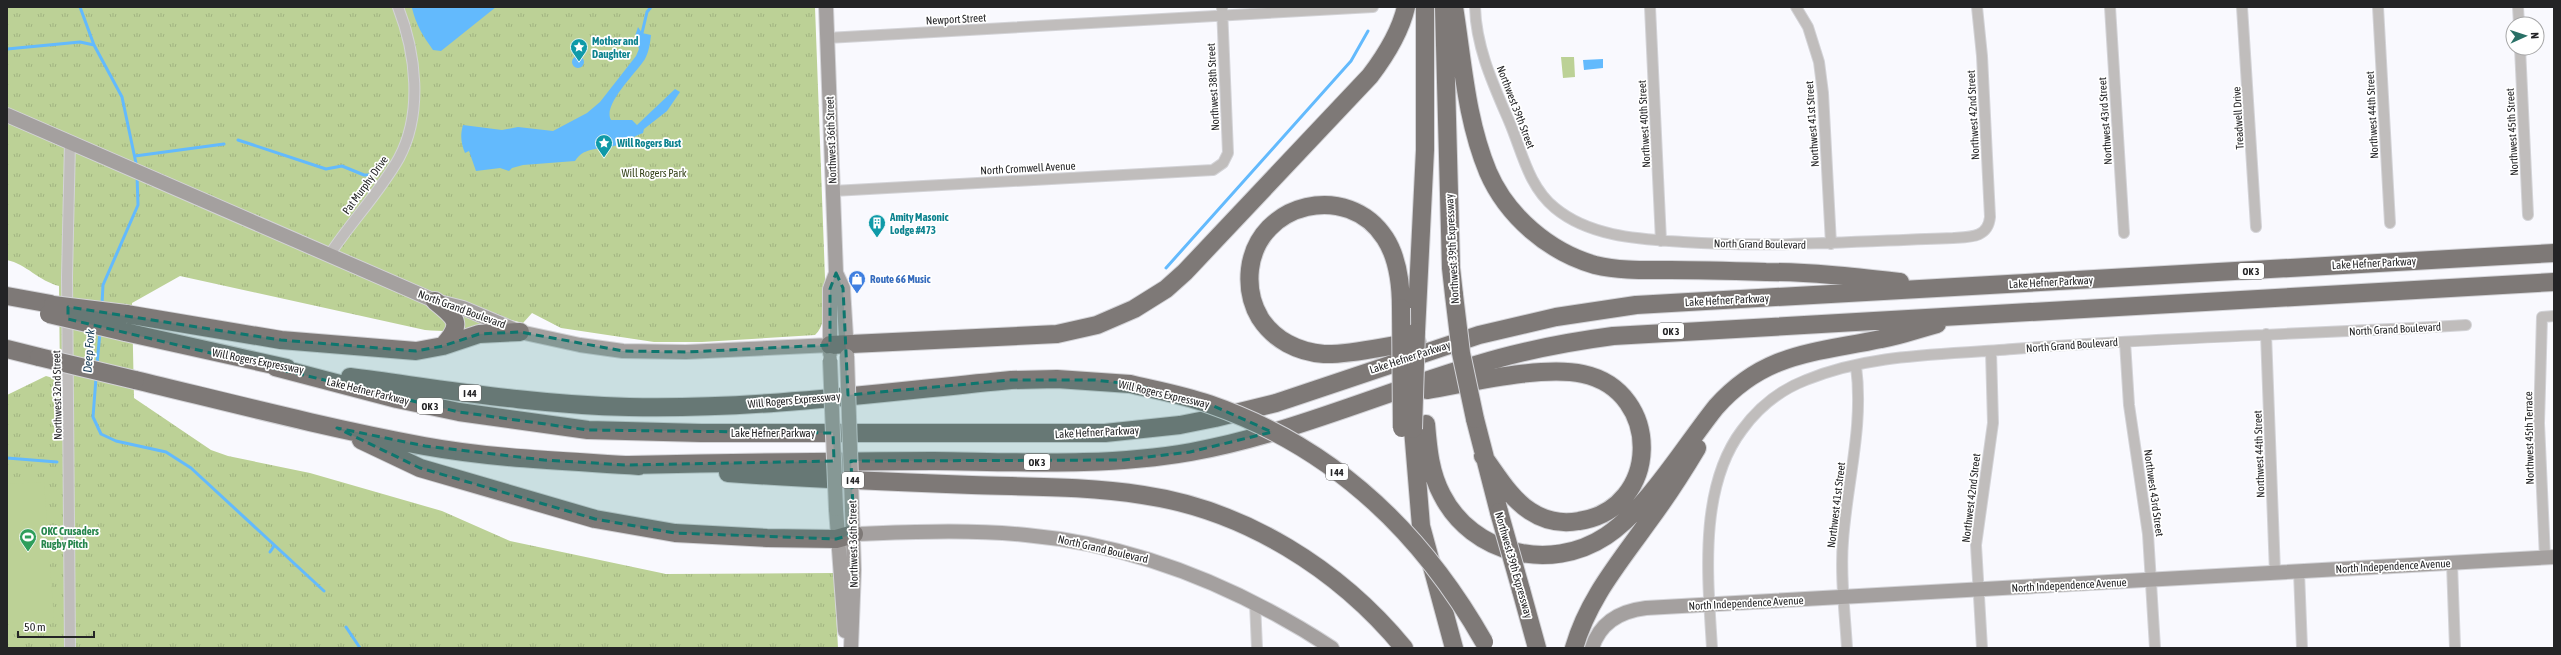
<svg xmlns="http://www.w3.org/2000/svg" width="2561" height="655" font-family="'Asap Condensed',sans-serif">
	<defs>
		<pattern id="park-tufts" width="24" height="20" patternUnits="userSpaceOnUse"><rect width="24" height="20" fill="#bcd196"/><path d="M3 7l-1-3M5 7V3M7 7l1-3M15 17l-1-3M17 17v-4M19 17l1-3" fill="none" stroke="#a1b381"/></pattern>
	</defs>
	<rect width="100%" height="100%" fill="#f9f9fe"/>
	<path fill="url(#park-tufts)" d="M7,7h808l10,271c-1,17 3,46 -10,57l-113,7h-48l-93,-14 -29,-15 -9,10 -16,-4c-27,13 -52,13 -82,11l-245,-54 -48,27 2,95 77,52 17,6 82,17 132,38 68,30 156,33 168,-1 4,75h-831v-253l39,-19 14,4 -1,-94c-20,-5 -33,-22 -52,-26z"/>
	<path fill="#bcd196" d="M1561,57h13l1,20 -12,1z
		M44,482l10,138 -47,3v-139z"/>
	<path fill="#63bafd" d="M496,7l-55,44 -8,-1c-10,-14 -17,-25 -21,-42z
		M638,27l4,6 9,2c-1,9 -2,16 -6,24 -8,13 -43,46 -34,61h21l5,5 38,-36 5,3 -13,19 -23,18 -1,4c-9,3 -17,9 -26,12 -15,6 -32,0 -42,16l-52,4 -11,3 -3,3 -9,-3 -24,3 -7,-20 -4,2c-4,-10 -5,-18 -2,-28l39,5 16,-3 35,4 34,-18 13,-11 36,-46 3,-7 -4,-13z
		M572 62a6 6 0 1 1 12 0a6 6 0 1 1-12 0Z
		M1603,59v9l-19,2 -1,-10z"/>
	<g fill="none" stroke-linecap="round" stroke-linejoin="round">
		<path stroke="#63bafd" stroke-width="3" d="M80,7l14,38 28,52 15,71
			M642,33l5,-21 4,-5
			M7,49l73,-7 14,3
			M238,140l88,29 16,-3 22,9h7
			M135,156l89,-12
			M1166,268l185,-207 17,-30
			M102,304l1,-19 35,-80 -1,-30
			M97,364l3,-32
			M96,378l-3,39 8,17 15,7 50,11 25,16 133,123
			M7,458l50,4
			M270,552l4,-6
			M346,627l14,21"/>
		<g stroke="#d3d3d7" stroke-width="12">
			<path id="street" d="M1475,7c1,40 18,77 34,114 13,30 19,65 46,87 35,29 85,31 128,34 91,6 179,-1 270,-4 17,-1 35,0 37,-21l-8,-161 -5,-49
				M1650,7l11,234
				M1796,7l12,20 11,35 4,31 8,151
				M2110,7l14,226
				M2242,7l14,220
				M2378,7l12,216
				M2518,7l1,17
				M827,38l546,-31
				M2520,48l8,167
				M833,191l380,-21 10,-7 5,-10 -6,-146
				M330,254c21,-32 50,-62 69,-96 24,-45 17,-105 -1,-151
				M2266,334l9,239
				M2125,342l4,63 19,129 7,114
				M2545,558l-6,-135 3,-106 12,-1
				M2452,563l3,85
				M2299,572l3,76
				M1255,603l2,45
				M70,648l-3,-371 3,-135
				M1712,648c-4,-68 -14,-160 30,-218 16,-22 38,-40 64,-50 65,-27 139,-25 207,-31 151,-12 302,-15 453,-24
				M1847,648c-2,-35 -7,-72 -4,-107 4,-59 21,-115 13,-175
				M1982,648l-6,-103 17,-122 -2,-72"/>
		</g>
		<g stroke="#d3d3d7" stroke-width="16">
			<path id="secondary" d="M826,7l10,266 -6,16v64
				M7,115l428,186 28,7 57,24 60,13 43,6 63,1 144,-7
				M836,273l7,15 4,65
				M836,509l9,122
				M854,534c57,-2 115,-5 172,1 111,10 214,53 306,113
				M851,648l3,-78 -2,-61
				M1592,648c8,-26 29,-37 54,-40l908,-51"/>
		</g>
		<g stroke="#d3d3d7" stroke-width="20">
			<path id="highway" d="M1444,7l7,261 3,27
				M1454,7c9,56 12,112 34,165 19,44 61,80 107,93 25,6 50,5 75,5 32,0 64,1 96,2 45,0 89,5 134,10
				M7,296l44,8
				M435,301c21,17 29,22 8,45
				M1401,308c0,-23 -3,-50 -16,-70 -37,-57 -127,-36 -135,31 -2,18 1,34 10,49 14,22 38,34 64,36 29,1 64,-9 93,-12
				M126,314l155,26 135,11 27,-5 36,-12 41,-2
				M125,332l162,36
				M1416,332l9,-182v-143
				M830,345l227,-11 40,-9 37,-16 32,-20 19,-17 185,-196c16,-21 30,-43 36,-69
				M7,349l32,8
				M275,367l122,32 62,13 129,18 113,3h404l75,-8 35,-7 61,-15 203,-68 77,-18 80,-12 918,-52
				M350,377c92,12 185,28 279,30 127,3 256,-15 382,-27l46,-1 73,5
				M135,380c96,23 192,48 289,66 71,13 143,15 215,20
				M1427,390c42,-7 115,-25 156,-16 80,17 78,135 -4,147 -17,3 -34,0 -49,-10 -20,-13 -33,-36 -47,-55
				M1475,419l24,93
				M1426,424c2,24 4,49 16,71 30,59 108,78 164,41 42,-28 78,-89 110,-129 49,-55 99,-54 165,-68 19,-3 37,-10 56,-15
				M1413,429l8,97 33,122
				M361,440l59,28 175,51 80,14 92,5 69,1 18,-5
				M626,465c103,-2 205,-4 308,-4 85,1 172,6 257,-9 106,-19 205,-66 309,-94 37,-10 75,-17 113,-22l941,-54
				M728,473c81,6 162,9 244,12 57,2 114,1 171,10 102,15 196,74 261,153
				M1521,590l16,58
				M1574,648c14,-49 45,-85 74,-126 18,-24 34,-49 49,-74"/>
		</g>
		<use href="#street" stroke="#c0bdbc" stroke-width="10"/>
		<use href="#secondary" stroke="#a4a09f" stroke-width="14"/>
		<use href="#highway" stroke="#7e7977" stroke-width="18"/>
		<g stroke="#d3d3d7" stroke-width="16" stroke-linecap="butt">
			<path id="secondary-bridge" d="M847,356l5,153
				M830,360l6,149"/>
		</g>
		<g stroke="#d3d3d7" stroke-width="20" stroke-linecap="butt">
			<path id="highway-bridge" d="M1454,295l7,58 14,66
				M53,305l73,9
				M1401,308l1,120
				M49,314l76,18
				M39,357l96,23
				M1130,384c26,6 53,11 79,20 122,42 212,127 275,238
				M1413,429l3,-97
				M1499,512l22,78"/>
		</g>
		<use href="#secondary-bridge" stroke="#a4a09f" stroke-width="14"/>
		<use href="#highway-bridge" stroke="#7e7977" stroke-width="18"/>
	</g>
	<path fill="#0f766e" fill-opacity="0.2" stroke="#0f766e" stroke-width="3" stroke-dasharray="8 5" stroke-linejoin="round" d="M836,273l7,15 5,107 163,-15h84l35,4 79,20 63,28 -82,20 -67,8 -272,1 3,73 -18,5 -161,-6 -80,-14 -175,-51 -83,-40 88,18 119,14 82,5 208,-4 -1,-28 -245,-3 -129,-18 -391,-93v-12l213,33 135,11 27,-5 36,-12 41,-2 103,19 63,1 144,-7v-56z"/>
	<defs>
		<g id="sight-pin" transform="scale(0.9)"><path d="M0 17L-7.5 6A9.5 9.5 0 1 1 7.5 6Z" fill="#0f9aa8" stroke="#fff"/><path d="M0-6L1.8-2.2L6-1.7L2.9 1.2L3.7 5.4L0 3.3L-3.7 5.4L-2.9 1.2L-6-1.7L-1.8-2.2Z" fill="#fff"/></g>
		<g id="building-pin" transform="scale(0.9)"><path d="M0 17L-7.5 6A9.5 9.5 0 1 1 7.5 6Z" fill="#0f9aa8" stroke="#fff"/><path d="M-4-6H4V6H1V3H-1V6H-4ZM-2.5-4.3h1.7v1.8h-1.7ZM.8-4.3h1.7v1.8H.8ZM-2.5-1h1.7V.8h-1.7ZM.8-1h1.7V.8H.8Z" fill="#fff"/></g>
		<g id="shop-pin" transform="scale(0.9)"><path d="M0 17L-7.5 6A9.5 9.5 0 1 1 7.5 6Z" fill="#3f7fe0" stroke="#fff"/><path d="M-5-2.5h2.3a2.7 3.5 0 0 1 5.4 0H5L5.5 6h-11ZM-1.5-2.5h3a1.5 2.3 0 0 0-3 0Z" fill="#fff"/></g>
		<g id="stadium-pin" transform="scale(0.9)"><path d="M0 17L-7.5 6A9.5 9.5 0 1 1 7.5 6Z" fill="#2e9e5b" stroke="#fff"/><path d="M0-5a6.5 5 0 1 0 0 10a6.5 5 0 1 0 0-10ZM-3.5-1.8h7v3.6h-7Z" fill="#fff"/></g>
	</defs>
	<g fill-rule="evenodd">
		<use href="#sight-pin" x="579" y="47"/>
		<use href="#sight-pin" x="604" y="143"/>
		<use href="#building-pin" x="877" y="223"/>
		<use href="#shop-pin" x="857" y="279"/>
		<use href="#stadium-pin" x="28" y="537"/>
	</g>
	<g text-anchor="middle" stroke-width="3.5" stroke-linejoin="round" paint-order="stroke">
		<g fill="#fff" stroke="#666667" stroke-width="1">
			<rect x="2238" y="263" width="26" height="16" rx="3"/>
			<rect x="1658" y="323" width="26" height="16" rx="3"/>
			<rect x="459" y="385" width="22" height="16" rx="3"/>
			<rect x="417" y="398" width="26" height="16" rx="3"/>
			<rect x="1024" y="454" width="26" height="16" rx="3"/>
			<rect x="1326" y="464" width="22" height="16" rx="3"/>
			<rect x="842" y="472" width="22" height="16" rx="3"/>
		</g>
		<g font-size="10" font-weight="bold" fill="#242426">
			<text x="2251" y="275">OK 3</text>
			<text x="1671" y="335">OK 3</text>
			<text x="470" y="397">I 44</text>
			<text x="430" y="410">OK 3</text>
			<text x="1037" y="466">OK 3</text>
			<text x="1337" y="476">I 44</text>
			<text x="853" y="484">I 44</text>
		</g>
		<g font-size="11" fill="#242426" stroke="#fff">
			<text transform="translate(956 19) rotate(-3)" y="4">Newport Street</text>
			<text transform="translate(1213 87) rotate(-93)" y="4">Northwest 38th Street</text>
			<text transform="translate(1516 107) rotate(69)" y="4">Northwest 39th Street</text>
			<text transform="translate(1973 115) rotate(-93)" y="4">Northwest 42nd Street</text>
			<text transform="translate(2372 115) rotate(-93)" y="4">Northwest 44th Street</text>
			<text transform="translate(2238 118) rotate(-93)" y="4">Treadwell Drive</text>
			<text transform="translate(2105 121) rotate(-94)" y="4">Northwest 43rd Street</text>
			<text transform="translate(1644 124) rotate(-93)" y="4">Northwest 40th Street</text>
			<text transform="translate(1812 124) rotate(-94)" y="4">Northwest 41st Street</text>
			<text transform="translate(2512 132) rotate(-93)" y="4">Northwest 45th Street</text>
			<text transform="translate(831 140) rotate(-92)" y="4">Northwest 36th Street</text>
			<text transform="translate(1028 168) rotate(-3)" y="4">North Cromwell Avenue</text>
			<text transform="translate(365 185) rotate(-54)" y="4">Pat Murphy Drive</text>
			<text transform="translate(1760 244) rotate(1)" y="4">North Grand Boulevard</text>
			<text transform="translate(1452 249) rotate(-93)" y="4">Northwest 39th Expressway</text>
			<text transform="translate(2374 263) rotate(-3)" y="4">Lake Hefner Parkway</text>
			<text transform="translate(2051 282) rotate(-3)" y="4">Lake Hefner Parkway</text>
			<text transform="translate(1727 300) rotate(-3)" y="4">Lake Hefner Parkway</text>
			<text transform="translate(462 309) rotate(20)" y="4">North Grand Boulevard</text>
			<text transform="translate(2395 329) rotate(-3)" y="4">North Grand Boulevard</text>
			<text transform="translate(2072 345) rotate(-4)" y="4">North Grand Boulevard</text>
			<text transform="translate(1410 357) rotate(-18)" y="4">Lake Hefner Parkway</text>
			<text transform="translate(258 361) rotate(11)" y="4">Will Rogers Expressway</text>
			<text transform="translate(368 391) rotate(14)" y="4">Lake Hefner Parkway</text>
			<text transform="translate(1164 394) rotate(13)" y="4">Will Rogers Expressway</text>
			<text transform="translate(57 395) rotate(-91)" y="4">Northwest 32nd Street</text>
			<text transform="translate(794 400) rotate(-5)" y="4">Will Rogers Expressway</text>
			<text transform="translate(1097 432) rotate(-3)" y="4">Lake Hefner Parkway</text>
			<text x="773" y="437">Lake Hefner Parkway</text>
			<text transform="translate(2529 438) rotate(-91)" y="4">Northwest 45th Terrace</text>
			<text transform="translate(2259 454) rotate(-92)" y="4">Northwest 44th Street</text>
			<text transform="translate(2154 493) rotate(82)" y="4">Northwest 43rd Street</text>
			<text transform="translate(1971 498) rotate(-83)" y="4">Northwest 42nd Street</text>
			<text transform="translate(1836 505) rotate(-83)" y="4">Northwest 41st Street</text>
			<text transform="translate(853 544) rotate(-91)" y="4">Northwest 36th Street</text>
			<text transform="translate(1103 549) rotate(13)" y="4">North Grand Boulevard</text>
			<text transform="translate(1514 565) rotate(74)" y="4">Northwest 39th Expressway</text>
			<text transform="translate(2393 566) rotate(-3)" y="4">North Independence Avenue</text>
			<text transform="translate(2069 585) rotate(-3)" y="4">North Independence Avenue</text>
			<text transform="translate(1746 603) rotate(-3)" y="4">North Independence Avenue</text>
		</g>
		<g font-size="11" font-weight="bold" fill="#0d838f" stroke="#fff" text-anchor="start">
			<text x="592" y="45">Mother and<tspan x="592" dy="13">Daughter</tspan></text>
			<text x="617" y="147">Will Rogers Bust</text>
			<text x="890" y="221">Amity Masonic<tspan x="890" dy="13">Lodge #473</tspan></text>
		</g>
		<g font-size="11" fill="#36431b" stroke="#fff">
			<text x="654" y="177">Will Rogers Park</text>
		</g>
		<g font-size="11" font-weight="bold" fill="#366cbe" stroke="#fff" text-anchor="start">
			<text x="870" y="283">Route 66 Music</text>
		</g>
		<g font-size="11" font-weight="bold" fill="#27864d" stroke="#fff" text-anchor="start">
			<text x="41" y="535">OKC Crusaders<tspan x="41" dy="13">Rugby Pitch</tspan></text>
		</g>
		<g font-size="12" font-style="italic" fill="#153a55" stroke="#fff">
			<text transform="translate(89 351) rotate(-86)" y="4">Deep Fork</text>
		</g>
	</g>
	<rect width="2561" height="655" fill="none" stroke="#242426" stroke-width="16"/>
	<g transform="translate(2525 36) rotate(87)"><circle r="19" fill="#ffffff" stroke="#a7a7a8"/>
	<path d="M0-3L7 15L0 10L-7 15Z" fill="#297066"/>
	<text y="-6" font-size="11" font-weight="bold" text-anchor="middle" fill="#242426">N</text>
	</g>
	<path d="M18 631v6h76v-6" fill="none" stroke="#242426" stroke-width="2"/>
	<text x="24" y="631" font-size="12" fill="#242426" stroke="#ffffff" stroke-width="3" paint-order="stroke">50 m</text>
</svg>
